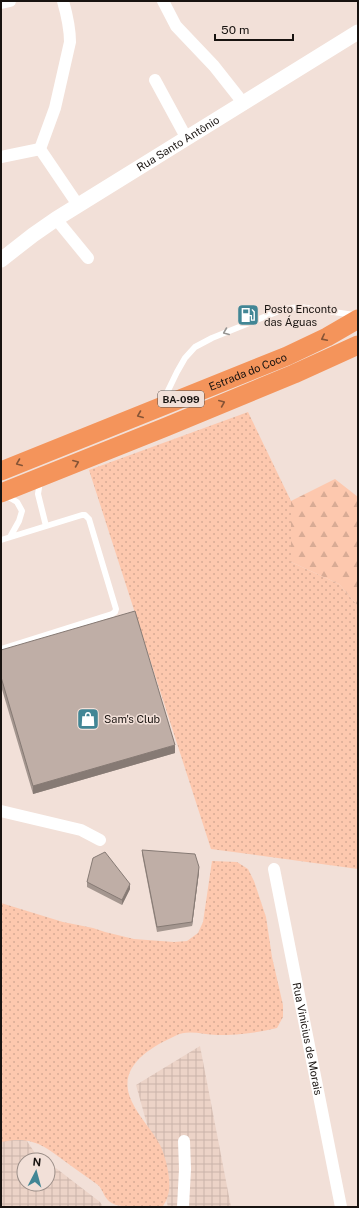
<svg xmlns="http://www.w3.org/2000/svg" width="359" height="1208" font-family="'Public Sans',sans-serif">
	<defs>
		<pattern id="industrial-grid" width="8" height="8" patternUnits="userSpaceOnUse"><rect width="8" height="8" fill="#ecd3c7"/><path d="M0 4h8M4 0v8" fill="none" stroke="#cab4aa"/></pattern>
		<pattern id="grass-dots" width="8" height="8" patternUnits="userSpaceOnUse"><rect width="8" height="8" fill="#fdc8ae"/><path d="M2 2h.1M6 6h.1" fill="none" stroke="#d8ab95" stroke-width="1.8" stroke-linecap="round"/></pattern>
		<pattern id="forest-firs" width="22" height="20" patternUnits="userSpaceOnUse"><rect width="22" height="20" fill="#fdc8ae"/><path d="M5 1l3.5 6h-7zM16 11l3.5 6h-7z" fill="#d8ab95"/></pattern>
	</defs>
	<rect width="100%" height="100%" fill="#f2e0d8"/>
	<path fill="url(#industrial-grid)" d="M200,1046l31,161h-63l-11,-47 -21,-75z
		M1,1102l34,51 10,7h-21v24h24v-22l52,40 3,5h-102z"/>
	<path fill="url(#grass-dots)" d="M248,412l43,89v61l48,22 19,22v263l-147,-20 -122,-379z
		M212,861l25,1 11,7 6,12 12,36 6,40 11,48v12l-6,11c-20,5 -40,7 -60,7 -14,0 -29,-6 -42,1 -26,12 -60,32 -43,66 7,15 20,28 28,43 6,12 12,37 8,50 -1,4 -3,8 -5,11l-1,1c-13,0 -35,1 -46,-2 -13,-5 -11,-13 -18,-20 -9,-7 -19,-13 -28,-20 -25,-18 -36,-30 -69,-23v-239l62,19 30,6 12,4 29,7 40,3 13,-1 11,-8 5,-11z"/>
	<path fill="url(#forest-firs)" d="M335,479l23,18v109l-19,-22 -48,-22v-61z"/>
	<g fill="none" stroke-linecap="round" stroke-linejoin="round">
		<path stroke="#fff" stroke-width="6" d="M163,401l14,-29 8,-14 10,-11 17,-9 72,-29 16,-2 54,8
			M40,481l-2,13 8,32
			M5,495l12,7 5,9 -3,10 -9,16
			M1,540l81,-25h3l4,4 27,90 -1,3 -3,2 -111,35"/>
		<g stroke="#fff" stroke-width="12">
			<path d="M163,1l13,25 38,40 30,38"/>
			<path d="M1,3l9,-2"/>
			<path d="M155,80l32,59"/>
			<path d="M40,149l15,-41 15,-66c0,-15 -3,-27 -7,-41"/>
			<path d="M40,149l38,56"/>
			<path d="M1,157l39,-8"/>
			<path d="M56,219l32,39"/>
			<path d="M1,811l80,19 19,10"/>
			<path id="s1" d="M274,869l67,338"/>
			<path d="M183,1207l2,-38 -1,-28"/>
		</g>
		<path stroke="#fff" stroke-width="15" id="s2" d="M1,260l32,-25 23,-16 302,-187"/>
		<g stroke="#f4945b" stroke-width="19">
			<path id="s3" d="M1,471l286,-115 40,-19 31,-18"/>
			<path d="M1,493l165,-66 128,-53 64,-29"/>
		</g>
	</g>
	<path fill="#a4968f" d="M1,650l174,103 -142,41 -32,-108z
		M142,850l57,22 -7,54 -35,6 -15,-78z
		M87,882l43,7 -8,16 -35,-18z"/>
	<path fill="#867a74" d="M175,745v8l-142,41v-8z
		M199,867v5l-7,54v-4z
		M130,884v5l-8,16v-5z"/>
	<path fill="#bfaea6" stroke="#867a74" d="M135,611l40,134 -142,41 -32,-109v-27z
		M142,850l53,4 4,13 -7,55 -35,5z
		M105,852l25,32 -8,16 -35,-18 6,-24z"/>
	<defs><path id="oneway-chevron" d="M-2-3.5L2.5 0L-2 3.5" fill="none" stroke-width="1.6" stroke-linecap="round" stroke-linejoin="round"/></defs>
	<use stroke="#979593" href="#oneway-chevron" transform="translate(226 332) rotate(158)"/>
	<g stroke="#865436">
		<use href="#oneway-chevron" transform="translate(324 338) rotate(153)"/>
		<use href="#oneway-chevron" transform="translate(222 403) rotate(-23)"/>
		<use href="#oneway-chevron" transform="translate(140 415) rotate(158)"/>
		<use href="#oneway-chevron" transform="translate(19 463) rotate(158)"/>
		<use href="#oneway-chevron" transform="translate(76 463) rotate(-22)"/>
	</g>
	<defs>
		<g id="fuel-square" transform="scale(1.15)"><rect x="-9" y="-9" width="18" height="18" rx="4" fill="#428695" stroke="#f2e0d8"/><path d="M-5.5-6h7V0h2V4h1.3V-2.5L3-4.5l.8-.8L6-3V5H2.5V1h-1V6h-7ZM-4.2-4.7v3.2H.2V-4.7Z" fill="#fff"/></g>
		<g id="shop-square" transform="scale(1.15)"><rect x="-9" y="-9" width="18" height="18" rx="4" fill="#428695" stroke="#f2e0d8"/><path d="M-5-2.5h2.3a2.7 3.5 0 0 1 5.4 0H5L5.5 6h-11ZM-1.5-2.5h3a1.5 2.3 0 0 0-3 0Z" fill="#fff"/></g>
	</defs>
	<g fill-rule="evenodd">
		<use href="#fuel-square" x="248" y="315"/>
		<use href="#shop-square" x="88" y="719"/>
	</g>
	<g text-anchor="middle" stroke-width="3" stroke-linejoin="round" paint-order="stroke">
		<rect fill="#f2e0d8" stroke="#59504c" stroke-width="1" x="158" y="391" width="46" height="16" rx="3"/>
		<g font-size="10" font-weight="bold" fill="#181310">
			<text x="181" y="403">BA-099</text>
		</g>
		<g font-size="11" fill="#181310" stroke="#f2e0d8">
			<text dy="4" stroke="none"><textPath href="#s2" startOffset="212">Rua Santo Antônio</textPath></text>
			<text dy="4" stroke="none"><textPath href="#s3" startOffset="266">Estrada do Coco</textPath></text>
			<text dy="4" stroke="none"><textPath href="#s1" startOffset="173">Rua Vinicius de Morais</textPath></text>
		</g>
		<g font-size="11" fill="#181310" stroke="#f2e0d8" text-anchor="start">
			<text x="264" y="313">Posto Enconto<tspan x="264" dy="13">das Águas</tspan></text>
			<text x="104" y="723">Sam's Club</text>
		</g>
	</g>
	<rect width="359" height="1208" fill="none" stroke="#181310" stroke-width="4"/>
	<g transform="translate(36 1172) rotate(6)"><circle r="19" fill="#f2e0d8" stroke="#9b8e88"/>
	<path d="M0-3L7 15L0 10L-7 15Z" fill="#428695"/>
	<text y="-6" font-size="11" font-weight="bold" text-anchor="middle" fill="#181310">N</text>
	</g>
	<path d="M215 34v6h78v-6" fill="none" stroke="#181310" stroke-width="2"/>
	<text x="221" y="34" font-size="12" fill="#181310" stroke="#f2e0d8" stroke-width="3" paint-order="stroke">50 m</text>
</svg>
